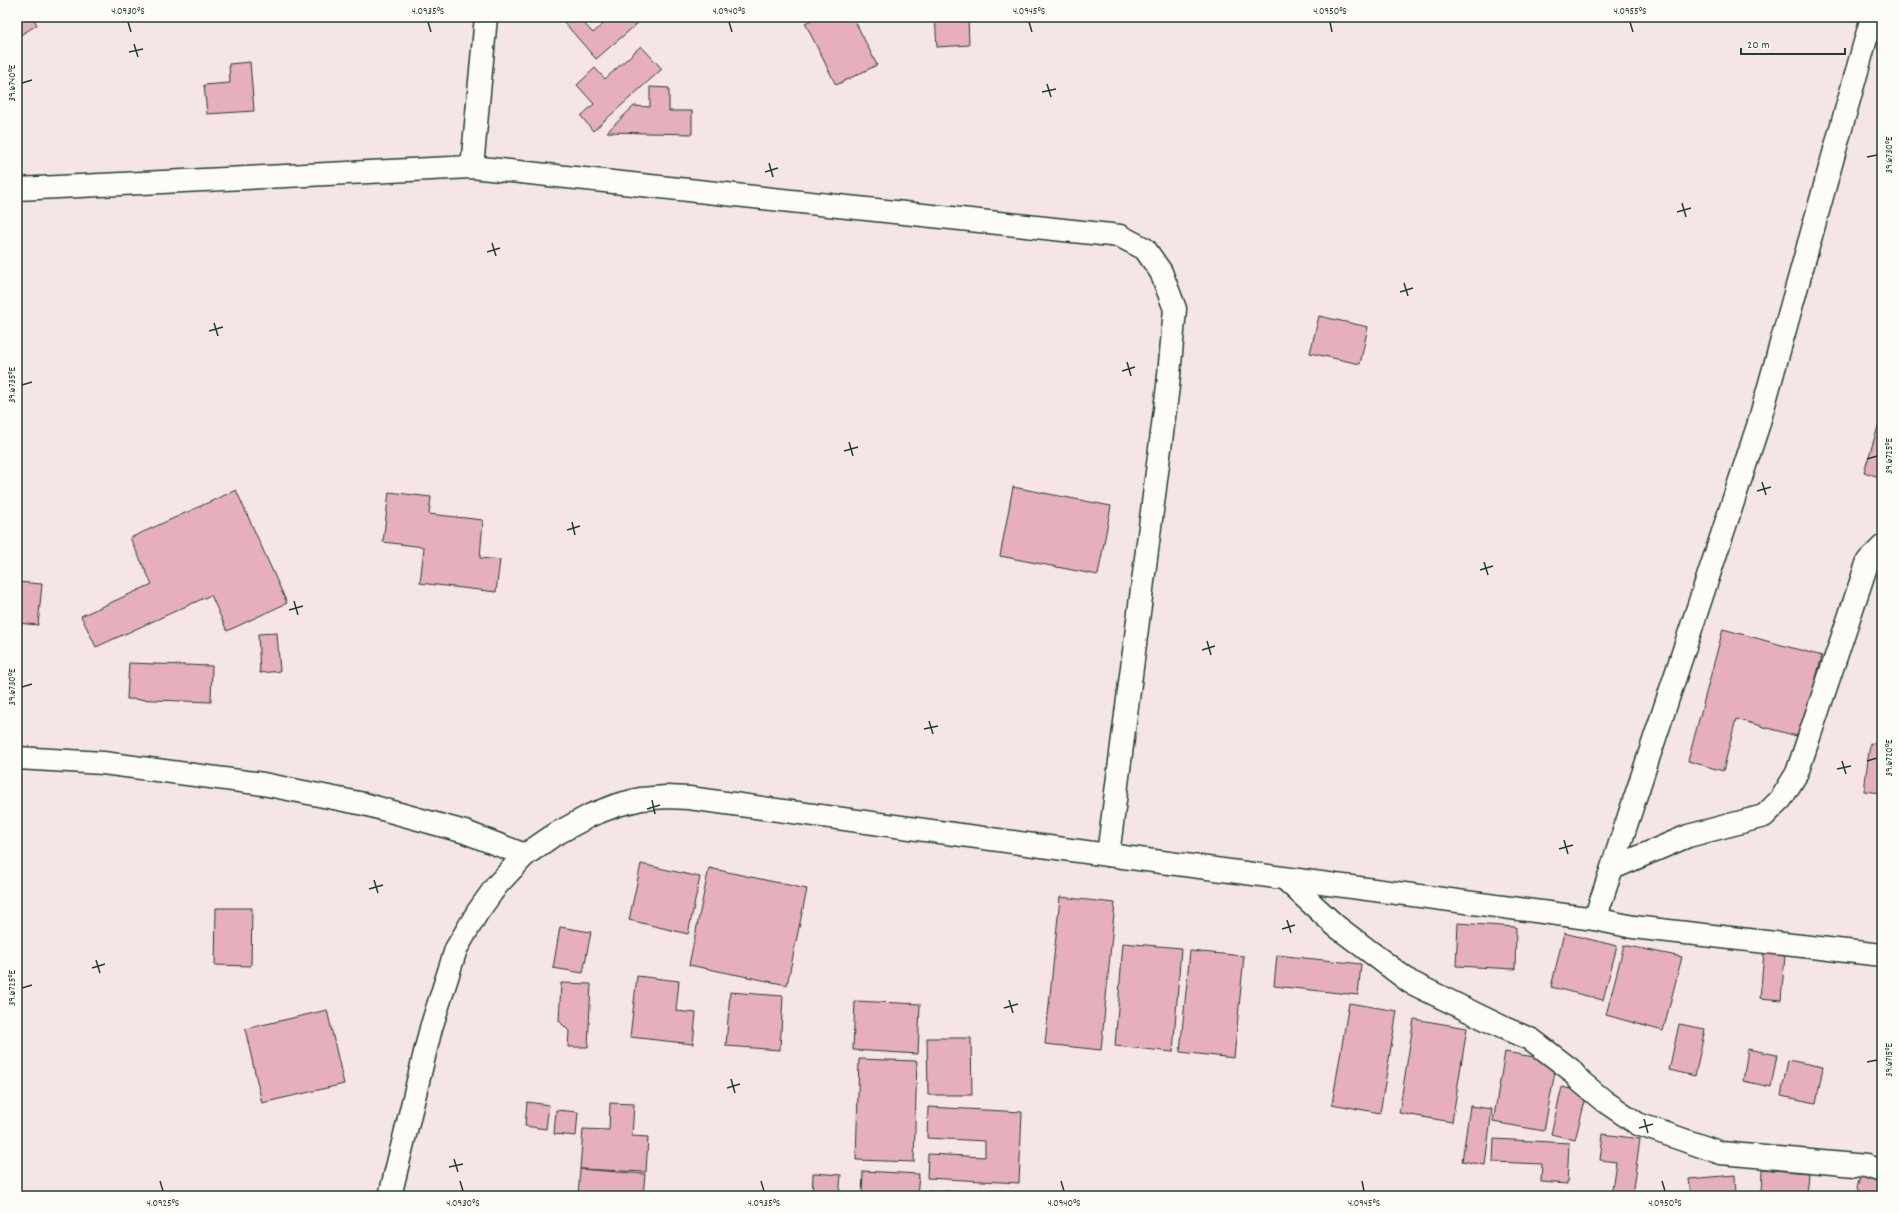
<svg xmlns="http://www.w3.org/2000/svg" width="1899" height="1213" font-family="Dekko,sans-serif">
	<rect width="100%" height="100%" fill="#f6e5e6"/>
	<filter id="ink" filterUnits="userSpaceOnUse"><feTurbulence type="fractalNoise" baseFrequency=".025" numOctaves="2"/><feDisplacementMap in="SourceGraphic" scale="8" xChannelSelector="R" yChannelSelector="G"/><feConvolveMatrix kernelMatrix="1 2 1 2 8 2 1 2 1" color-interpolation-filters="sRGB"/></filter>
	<g filter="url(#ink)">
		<path fill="#e7aebe" stroke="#1f3d34" d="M17,17h16l4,8 -20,12z
			M568,17h10l15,16 10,-9 -6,-7h48l-49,42 -33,-38z
			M817,17h36l24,48 -41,20 -31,-62z
			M935,17h33l1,28 -32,2z
			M641,46l21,23 -69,62 -12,-15 13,-12 -17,-19 18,-17 10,11z
			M250,62l4,49 -47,3 -3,-29 26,-2 -1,-19z
			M650,87l19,1v23h23v23l-85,-2 27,-26 16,1z
			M1319,316l49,11 -8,37 -50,-11z
			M1882,414v64l-18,-6z
			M1013,487l98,19 -13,69 -98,-19z
			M236,490l51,113 -60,28 -16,-36 -115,52 -15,-31 71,-32 -22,-46z
			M389,492l42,5 -2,17 54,6 -3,38 20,2 -4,32 -76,-9 4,-36 -41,-5z
			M17,582l25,2 -4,41 -21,-2z
			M1723,629l99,27 -22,81 -64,-18 -13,52 -35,-10z
			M277,633l3,38 -20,2 -2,-39z
			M129,663l83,3 -1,36 -84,-3z
			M1870,743l12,2v48l-18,-2z
			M641,864l59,13 -12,57 -59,-14z
			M709,868l98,21 -20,96 -98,-20z
			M1060,897l55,6 -14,147 -56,-6z
			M216,908h36l-1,58 -36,-1z
			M1458,923l58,4 -1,42 -59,-3z
			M560,927l31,5 -8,41 -30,-5z
			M1564,933l53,13 -14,54 -52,-13z
			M1123,943l58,5 -8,104 -58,-6z
			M1624,945l58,12 -19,74 -57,-16z
			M1190,951l54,5 -10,102 -54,-6z
			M1764,953l21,3 -4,44 -21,-2z
			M1277,955l84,9 -3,31 -84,-9z
			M637,976l42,5 -3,30 20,2 -3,31 -63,-7z
			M561,983l30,1 -3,63h-20l1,-16 -10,-10z
			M730,992l53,4 -3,54 -54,-4z
			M855,1001l65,3 -2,50 -65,-4z
			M1349,1003l48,8 -17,102 -48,-9z
			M327,1010l17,74 -82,19 -17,-74z
			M1414,1019l53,9 -15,94 -53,-9z
			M1679,1024l26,5 -10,47 -26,-6z
			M927,1038h44l1,57h-44z
			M1748,1049l29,6 -6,32 -28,-6z
			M1505,1052l52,9 -13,70 -51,-9z
			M859,1059l58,2 -3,101 -58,-2z
			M1788,1060l35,7 -7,36 -35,-7z
			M1562,1087l25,6 -12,47 -24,-6z
			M527,1102l22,3 -3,24 -21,-3z
			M610,1103l24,1 -2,32 16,1 -2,35 -66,-3 3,-40 26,1z
			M1470,1106l22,3 -7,56 -23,-4z
			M928,1107l94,5 -3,71 -92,-5 1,-24 57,3v-16l-58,-3z
			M556,1110l22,2 -2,24 -22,-2z
			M1603,1134l37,5 -8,57h-21l5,-34 -16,-2z
			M1494,1139l75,4 -2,41 -26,-2 1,-18 -49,-2z
			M580,1169l65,5 -2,22h-65z
			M1762,1169l46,4 -2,23h-45z
			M863,1171l56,3 -2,22h-55z
			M813,1173l28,2 -2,21h-27z
			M1864,1174l18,3v19h-21l-2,-2 -2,-8 3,-9z
			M1735,1175l1,21h-45l-2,-17z
			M927,1190l69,4 -1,2h-68z
			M1481,1193l29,3h-30z"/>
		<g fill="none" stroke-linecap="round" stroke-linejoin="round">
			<g stroke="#1f3d34" stroke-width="25">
				<path id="street" d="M472,167l14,-150
					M17,189l455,-22 648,69 25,13 16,23 14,37 -7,77 -60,469
					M17,758l86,5 160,21 101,20 101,28 60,23
					M1613,868l75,-32 76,-20 17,-17 16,-26 71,-212 14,-14
					M1285,879l51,47 74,56 94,46 28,12 38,29 10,12 24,20 34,23 83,29 145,13 16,5
					M1595,919l163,-493 114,-409"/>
			</g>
			<g stroke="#1f3d34" stroke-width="25">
				<path id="secondary" d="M390,1196l41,-168 25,-79 21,-36 20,-28 28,-30 29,-20 37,-20 26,-10 24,-6 25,-2 23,1 419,57 487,64 38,8 249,28"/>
			</g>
			<use href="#street" stroke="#fdfcf7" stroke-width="22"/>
			<use href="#secondary" stroke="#fdfcf7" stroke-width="22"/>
		</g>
	</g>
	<path fill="none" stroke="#1f3d34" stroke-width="1.5" d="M128,22l3,10M428,22l3,10M729,22l3,10M1029,22l3,10M1330,22l2,10M1630,22l3,10M134,44l4,13M129,52l14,-3M22,83l10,-3M1047,84l4,13M1042,92l14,-3M1867,157l10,-2M769,163l4,14M765,172l13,-4M1682,203l4,14M1677,212l14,-4M492,243l4,13M487,252l13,-4M1404,283l4,13M1400,292l13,-4M214,323l4,13M209,331l14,-4M1127,362l4,14M1122,371l13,-4M22,385l10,-3M849,442l4,14M844,451l14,-4M1867,459l10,-3M1762,482l4,13M1757,491l14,-4M572,522l3,13M567,530l13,-4M1484,562l4,13M1480,570l13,-4M294,601l4,14M289,610l14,-4M1207,641l4,14M1202,650l13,-4M22,687l10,-3M929,721l4,13M924,729l14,-3M1842,761l4,13M1867,761l10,-3M1837,769l14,-3M652,800l3,14M647,809l13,-4M1564,840l4,14M1559,849l14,-4M374,880l4,13M369,889l14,-4M1287,920l4,13M1282,929l13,-4M96,960l4,13M92,968l13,-4M22,988l10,-3M1009,1000l4,13M1004,1008l14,-4M1867,1062l10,-2M731,1079l4,14M727,1088l13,-4M1644,1119l4,14M1639,1128l14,-4M454,1159l4,13M449,1167l14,-3M160,1181l3,10M460,1181l3,10M761,1181l3,10M1061,1181l3,10M1362,1181l2,10M1662,1181l3,10"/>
	<rect width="1899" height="1213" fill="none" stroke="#fdfcf7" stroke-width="44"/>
	<path d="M1741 48v6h104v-6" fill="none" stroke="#1f3d34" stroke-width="2"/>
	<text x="1747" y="48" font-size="12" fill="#1f3d34" stroke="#fdfcf7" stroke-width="3" paint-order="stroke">20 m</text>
	<rect x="22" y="22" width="1855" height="1169" fill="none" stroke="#1f3d34" stroke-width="1.5"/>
	<g font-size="10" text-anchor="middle" fill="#1f3d34">
		<text x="128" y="14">4.0930°S</text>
		<text x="428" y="14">4.0935°S</text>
		<text x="729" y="14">4.0940°S</text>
		<text x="1029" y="14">4.0945°S</text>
		<text x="1330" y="14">4.0950°S</text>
		<text x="1630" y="14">4.0955°S</text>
		<text transform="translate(11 83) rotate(-90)" y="4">39.6740°E</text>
		<text transform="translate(1888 155) rotate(-90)" y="4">39.6730°E</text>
		<text transform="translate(11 385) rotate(-90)" y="4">39.6735°E</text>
		<text transform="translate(1888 456) rotate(-90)" y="4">39.6725°E</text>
		<text transform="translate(11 687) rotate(-90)" y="4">39.6730°E</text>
		<text transform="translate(1888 758) rotate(-90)" y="4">39.6720°E</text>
		<text transform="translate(11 988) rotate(-90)" y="4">39.6725°E</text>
		<text transform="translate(1888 1060) rotate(-90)" y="4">39.6715°E</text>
		<text x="163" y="1206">4.0925°S</text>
		<text x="463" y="1206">4.0930°S</text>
		<text x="764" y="1206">4.0935°S</text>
		<text x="1064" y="1206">4.0940°S</text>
		<text x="1364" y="1206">4.0945°S</text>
		<text x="1665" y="1206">4.0950°S</text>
	</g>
</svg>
